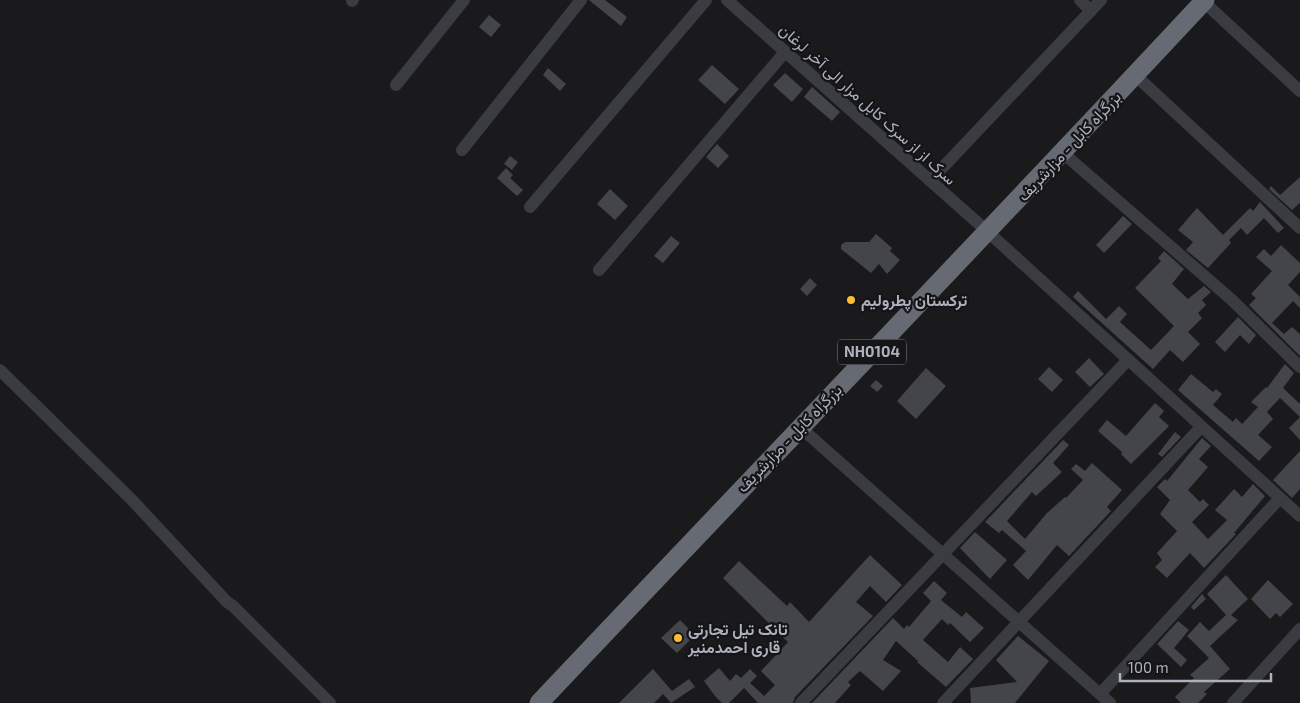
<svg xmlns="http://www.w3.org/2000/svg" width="1300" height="703" font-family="'Exo 2',Vazirmatn,sans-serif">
	<rect width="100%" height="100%" fill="#1a1a1d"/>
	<path fill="#44454a" d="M589,0h16l22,17 -6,9z
		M489,15l12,10 -10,12 -12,-10z
		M712,65l27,24 -14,15 -27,-24z
		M548,68l18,16 -6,7 -17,-16z
		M785,73l18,16 -11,13 -19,-17z
		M812,87l28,25 -8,9 -28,-24z
		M717,144l12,12 -11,12 -12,-11z
		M510,156l8,6 -6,8 -8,-6z
		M506,168l7,7 -3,3 13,12 -6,6 -20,-18z
		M1300,177v26l-8,7 -23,-21 2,-3 9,9z
		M610,189l18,17 -13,14 -18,-16z
		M1260,202l24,26 -6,5 -14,-15 -17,17 -6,-7 -12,12 2,3 -23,25 -22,-18 7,-8 -15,-12 19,-22 26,27 27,-27 3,3z
		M1123,216l9,8 -28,29 -8,-8z
		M876,234l16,14 -2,3 10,9 -13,14 -8,-10 -8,9 -30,-24v-4l4,-3h24z
		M671,236l9,7 -17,20 -9,-7z
		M1281,245l19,18v9l-12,13 12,12v11l-7,-7 -21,22 12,11 8,-7 8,7v22l-51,-51 7,-7 -5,-4 21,-23 -16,-14 8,-8 7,7z
		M1164,251l20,18 -12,15 16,15 16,-13 7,6 -9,8 4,5 -8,8 4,5 -14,14 12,12 -17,18 -13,-12 -17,19 -80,-72 5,-6 28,28 13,-13 8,8 -7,8 31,28 23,-24 -39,-38 26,-27 -3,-3z
		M810,278l7,7 -10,11 -7,-7z
		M1238,317l18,18 -7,9 -9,-9 -15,17 -10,-10z
		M1089,358l15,16 -14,13 -15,-15z
		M1285,364l9,9 -11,15 17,16v36l-11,-12 11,-11 -20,-19 -13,14 6,7 -15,16 14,12 -13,14 -81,-71 13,-16 22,18 3,-3 6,5 -9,11 20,17 3,-4 6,6 16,-17 -7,-5 15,-15 1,1z
		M1049,367l14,13 -11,12 -14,-13z
		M926,368l20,18 -30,33 -19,-18z
		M876,380l7,6 -6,6 -7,-6z
		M1155,403l9,8 -5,6 10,9 -38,38 -10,-10 1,-2 -24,-21 9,-11 19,16z
		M1175,432l6,5 -19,20 -4,-3z
		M1202,438l9,8 -12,13 9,8 -20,23 12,12 3,-3 6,6 -17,17 16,17 19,-19 -12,-10 19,-21 8,8 11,-13 12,12 -31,37 2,1 -32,34 -14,-15 -23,25 -12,-11 7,-7 -5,-7 20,-22 -17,-17 10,-14 -13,-13 8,-8 2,2z
		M1063,440l6,5 -16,18 9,9 -26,24 -4,-4 -25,29 18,18 22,-26 18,-16 1,1 17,-18 -12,-11 5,-5 9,7 7,-8 30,27 -15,17 4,4 -42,45 -12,-11 -29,35 -15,-15 13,-14 -24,-21 -3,3 -14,-11z
		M1300,451v38l-8,9 -19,-18z
		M975,532l32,28 -17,19 -30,-31z
		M870,555l32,30 -16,17 -16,-16 -14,16 17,14 -78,81 -2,6h-35l-14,-15 -15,15h-7l-7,-7 -11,-15 15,-13 11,13 6,-7 5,4 9,-9 7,7 -7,7 14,13 11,-11 -14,-14 27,-29 -65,-64 16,-17 48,45 3,-4 19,20z
		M1226,575l22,24 -17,16 7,5 -28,26 20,23 -26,23 3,2 -9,9h-17l-6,-6 19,-19 -4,-3 19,-17 -22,-22 13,-14 9,9 17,-16 -19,-21z
		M1268,580l25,24 -13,13 -4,-4 -6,6 -19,-20z
		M934,581l13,12 -6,7 21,17 4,-5 18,16 -14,14 -20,-19 -2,2 -6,-6 -19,21 25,22 12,-15 13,12 -27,28 -29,-25 1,-1 -22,-20 -13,19 18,11 -18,20 -23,-20 -12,11 3,3 -16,18h-23l81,-85 11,11 3,-4 2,2 22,-26 -8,-8z
		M1202,594l4,5 -12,11 -3,-3z
		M680,620l15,15 -18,18 -16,-15z
		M1178,621l11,9 -15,18 13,12 -6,7 -24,-23z
		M1018,636l31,25 -34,42h-44l-1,-15 47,-6 -21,-22z
		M653,669l19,22 17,-12 6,8 -24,16 -8,-9 -9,9h-35z"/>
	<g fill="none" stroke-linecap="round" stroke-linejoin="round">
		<path stroke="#3b3c42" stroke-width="12" d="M727,0l261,232 312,284
			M1080,0l11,11
			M352,1l1,-1
			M1204,2l96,89
			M1135,75l165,153
			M396,85l68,-85
			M462,150l119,-150
			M1063,153l169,147 68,67
			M930,181l171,-181
			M530,207l176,-207
			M599,270l186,-218
			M0,370l132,130 95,102 6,4 97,97
			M800,427l310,276
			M1100,694l180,-196
			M801,703l327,-343
			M943,703l258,-276
			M1233,703l67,-74"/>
		<path stroke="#666a73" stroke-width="19" d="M539,703c222,-235 446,-467 666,-703"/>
	</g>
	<g fill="#fdbd32" stroke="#151518" stroke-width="2">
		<circle cx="851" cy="300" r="5"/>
		<circle cx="678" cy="638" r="5"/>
	</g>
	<g text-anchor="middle" stroke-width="4.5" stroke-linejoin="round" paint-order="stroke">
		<rect fill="#151518" stroke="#7f828c" stroke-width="1" x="838" y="339.5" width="68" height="25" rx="4"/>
		<g font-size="15" font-weight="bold" fill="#acb1bd">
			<text x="872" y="357">NH0104</text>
		</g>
		<g font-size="16" fill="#acb1bd" stroke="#151518">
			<text transform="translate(868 104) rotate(42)" y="6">سرک از از سرک کابل مزار الی آخر لرغان</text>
			<text transform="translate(1069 146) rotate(-47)" y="6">بزرگراه کابل - مزارشریف</text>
			<text transform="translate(789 438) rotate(-46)" y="6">بزرگراه کابل - مزارشریف</text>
		</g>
		<g font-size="16" font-weight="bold" fill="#acb1bd" stroke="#151518" text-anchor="start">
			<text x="861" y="306">ترکستان پطرولیم</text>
			<text x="688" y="635">تانک تیل تجارتی<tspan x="688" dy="18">قاری احمدمنیر</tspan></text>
		</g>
	</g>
	<path d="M1120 673v8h151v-8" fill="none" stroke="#acb1bd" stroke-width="2.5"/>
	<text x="1128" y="673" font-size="15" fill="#acb1bd" stroke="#151518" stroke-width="4" paint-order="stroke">100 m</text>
</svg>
